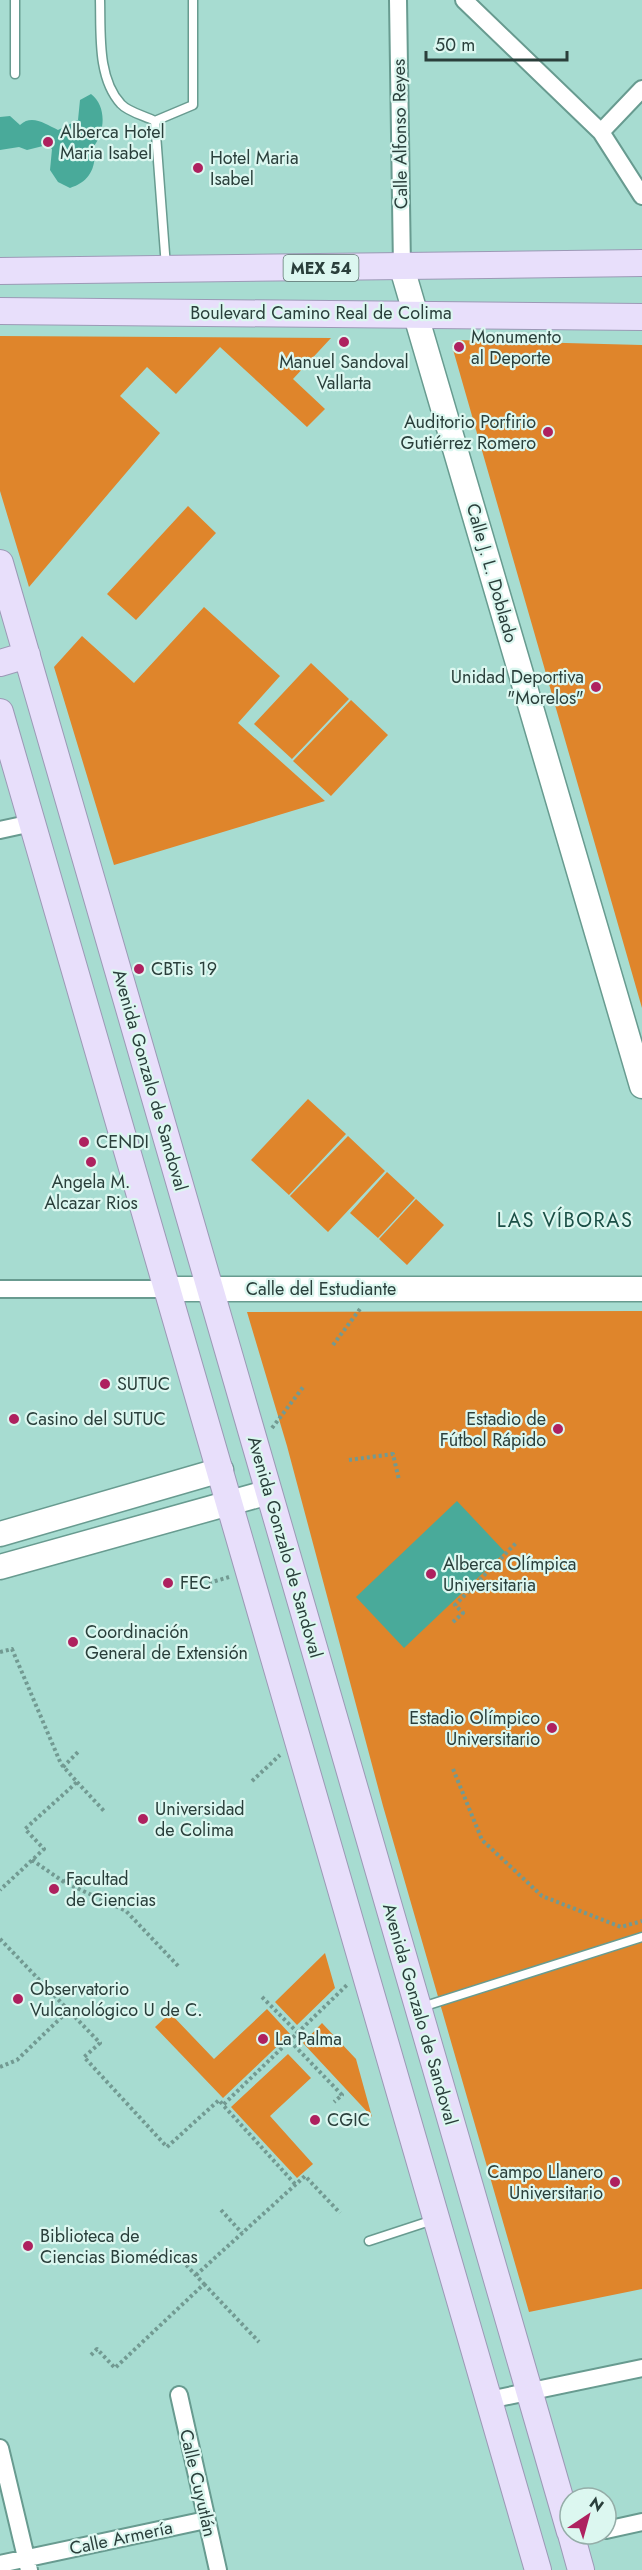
<svg xmlns="http://www.w3.org/2000/svg" width="642" height="2570" font-family="Jost,sans-serif">
	<rect width="100%" height="100%" fill="#a7dcd1"/>
	<path fill="#df852b" d="M0,336l331,2 -38,41 32,30 -18,18 -87,-80 -44,47 -29,-27 -27,29 40,37 -131,154 -29,-96z
		M457,340l185,5v663l-184,-641 -6,-21z
		M188,506l28,27 -80,87 -29,-26z
		M204,607l76,69 -42,47 87,78 -211,64 -60,-198 28,-31 52,47z
		M311,663l38,36 -57,60 -38,-35z
		M351,700l37,35 -57,61 -38,-35z
		M308,1099l38,35 -57,61 -38,-35z
		M348,1136l37,35 -57,61 -38,-36z
		M387,1172l28,26 -37,40 -28,-25z
		M416,1199l28,26 -37,40 -28,-26z
		M642,1311v978l-113,23 -146,-506 -96,-360 -40,-134z
		M325,1953l10,35 -38,37 -22,-23z
		M267,2009l23,25 -67,64 -68,-71 15,-14 44,46z
		M322,2023l34,36 16,58 -69,-74z
		M288,2054l23,24 -41,38 43,48 -16,14 -66,-71z"/>
	<path fill="#49aa9a" d="M91,94c16,12 14,38 3,52 3,21 -4,36 -24,42l-12,-6 -8,-12 2,-21 -5,-4 -20,5 -8,-3 -19,3v-33l10,-1 10,9c12,-11 25,-1 38,5l20,-10 2,-20z
		M457,1501l48,51 -101,96 -48,-51z"/>
	<g fill="none" stroke-linecap="round" stroke-linejoin="round">
		<g stroke="#689b90" stroke-width="11">
			<path id="lane" d="M15,0v74
				M100,0c1,33 -3,78 21,104 7,8 24,12 34,17l38,-16v-105
				M155,121l11,146
				M422,2007l220,-70
				M369,2241l64,-21"/>
		</g>
		<g stroke="#689b90" stroke-width="20">
			<path id="street" d="M398,0l4,268
				M464,0l137,132 41,64
				M601,132l41,-43
				M0,830l32,-7
				M0,1289h167
				M179,2395l39,175
				M489,2400l153,-32
				M0,2448l29,122
				M606,2530l36,-8
				M0,2564l206,-44"/>
		</g>
		<g stroke="#689b90" stroke-width="27">
			<path id="secondary" d="M402,268l240,818
				M167,1289h475
				M0,1534l221,-64
				M0,1567l269,-75"/>
		</g>
		<g stroke="#9c99b6" stroke-width="28">
			<path id="primary" d="M0,271l642,-8
				M0,311l642,6
				M0,563l570,1969
				M0,663l27,-8
				M0,712l538,1858
				M571,2534l10,36"/>
		</g>
		<path stroke="#729a92" stroke-width="4" stroke-dasharray="3 3" stroke-linecap="butt" d="M333,1345l27,-36
			M272,1428l32,-42
			M349,1460l44,-6 6,26
			M209,1583l20,-6
			M453,1622l10,-9 -8,-8 61,-62
			M0,1652l12,-3 49,115 16,18 -52,47 19,20 -44,41
			M63,1767l16,-16
			M453,1769l29,71 60,56 79,31 21,-6
			M252,1781l28,-26
			M77,1782l28,30
			M32,1860l32,22 62,29 54,57
			M64,1882l8,-8
			M0,1939l100,104 -16,14 83,90 52,-47 4,5
			M262,1997l36,36
			M290,2041l52,54 -8,7
			M0,2067l17,-7 52,-50
			M295,2184l-72,-79 125,-121
			M221,2210l21,23
			M196,2275l109,-99 35,37
			M204,2284l55,58
			M91,2355l6,-6 18,19 89,-84 -29,-31"/>
		<use href="#lane" stroke="#fff" stroke-width="8"/>
		<use href="#street" stroke="#fff" stroke-width="16"/>
		<use href="#secondary" stroke="#fff" stroke-width="24"/>
		<use href="#primary" stroke="#e8dffb" stroke-width="26"/>
	</g>
	<g fill="#ae215f" stroke="#dcf7f0" stroke-width="2">
		<circle cx="48" cy="142" r="6"/>
		<circle cx="198" cy="168" r="6"/>
		<circle cx="344" cy="342" r="6"/>
		<circle cx="459" cy="347" r="6"/>
		<circle cx="548" cy="432" r="6"/>
		<circle cx="596" cy="687" r="6"/>
		<circle cx="139" cy="969" r="6"/>
		<circle cx="84" cy="1142" r="6"/>
		<circle cx="91" cy="1162" r="6"/>
		<circle cx="105" cy="1384" r="6"/>
		<circle cx="14" cy="1419" r="6"/>
		<circle cx="558" cy="1429" r="6"/>
		<circle cx="431" cy="1574" r="6"/>
		<circle cx="168" cy="1583" r="6"/>
		<circle cx="73" cy="1642" r="6"/>
		<circle cx="552" cy="1728" r="6"/>
		<circle cx="143" cy="1819" r="6"/>
		<circle cx="54" cy="1889" r="6"/>
		<circle cx="18" cy="1999" r="6"/>
		<circle cx="263" cy="2039" r="6"/>
		<circle cx="315" cy="2120" r="6"/>
		<circle cx="615" cy="2182" r="6"/>
		<circle cx="28" cy="2246" r="6"/>
	</g>
	<g text-anchor="middle" stroke-width="4.5" stroke-linejoin="round" paint-order="stroke">
		<rect fill="#dcf7f0" stroke="#5f7671" stroke-width="1.5" x="283.5" y="255" width="75" height="26" rx="4.5"/>
		<g font-size="16" font-weight="bold" fill="#2a3f3b">
			<text x="321" y="274">MEX 54</text>
		</g>
		<g font-size="18" fill="#2a3f3b" stroke="#dcf7f0" text-anchor="start">
			<text x="60" y="138">Alberca Hotel<tspan x="60" dy="21">Maria Isabel</tspan></text>
			<text x="210" y="164">Hotel Maria<tspan x="210" dy="21">Isabel</tspan></text>
			<text x="471" y="343">Monumento<tspan x="471" dy="21">al Deporte</tspan></text>
			<text x="344" y="368" text-anchor="middle">Manuel Sandoval<tspan x="344" dy="21">Vallarta</tspan></text>
			<text x="536" y="428" text-anchor="end">Auditorio Porfirio<tspan x="536" dy="21">Gutiérrez Romero</tspan></text>
			<text x="584" y="683" text-anchor="end">Unidad Deportiva<tspan x="584" dy="21">"Morelos"</tspan></text>
			<text x="151" y="975">CBTis 19</text>
			<text x="96" y="1148">CENDI</text>
			<text x="91" y="1188" text-anchor="middle">Angela M.<tspan x="91" dy="21">Alcazar Rios</tspan></text>
			<text x="117" y="1390">SUTUC</text>
			<text x="26" y="1425">Casino del SUTUC</text>
			<text x="546" y="1425" text-anchor="end">Estadio de<tspan x="546" dy="21">Fútbol Rápido</tspan></text>
			<text x="443" y="1570">Alberca Olímpica<tspan x="443" dy="21">Universitaria</tspan></text>
			<text x="180" y="1589">FEC</text>
			<text x="85" y="1638">Coordinación<tspan x="85" dy="21">General de Extensión</tspan></text>
			<text x="540" y="1724" text-anchor="end">Estadio Olímpico<tspan x="540" dy="21">Universitario</tspan></text>
			<text x="155" y="1815">Universidad<tspan x="155" dy="21">de Colima</tspan></text>
			<text x="66" y="1885">Facultad<tspan x="66" dy="21">de Ciencias</tspan></text>
			<text x="30" y="1995">Observatorio<tspan x="30" dy="21">Vulcanológico U de C.</tspan></text>
			<text x="275" y="2045">La Palma</text>
			<text x="327" y="2126">CGIC</text>
			<text x="603" y="2178" text-anchor="end">Campo Llanero<tspan x="603" dy="21">Universitario</tspan></text>
			<text x="40" y="2242">Biblioteca de<tspan x="40" dy="21">Ciencias Biomédicas</tspan></text>
		</g>
		<g font-size="18" fill="#2a3f3b" stroke="#dcf7f0">
			<text transform="translate(400 134) rotate(-91)" y="6">Calle Alfonso Reyes</text>
			<text x="321" y="319">Boulevard Camino Real de Colima</text>
			<text transform="translate(492 573) rotate(74)" y="6">Calle J. L. Doblado</text>
			<text transform="translate(150 1080) rotate(74)" y="6">Avenida Gonzalo de Sandoval</text>
			<text x="321" y="1295">Calle del Estudiante</text>
			<text transform="translate(285 1547) rotate(74)" y="6">Avenida Gonzalo de Sandoval</text>
			<text transform="translate(420 2014) rotate(74)" y="6">Avenida Gonzalo de Sandoval</text>
			<text transform="translate(198 2483) rotate(77)" y="6">Calle Cuyutlán</text>
			<text transform="translate(121 2538) rotate(-12)" y="6">Calle Armería</text>
		</g>
		<g font-size="20" letter-spacing="1.5" fill="#1b4f46" stroke="#dcf7f0">
			<text x="565" y="1227">LAS VÍBORAS</text>
		</g>
	</g>
	<g transform="translate(588 2516) rotate(36)"><circle r="28" fill="#dcf7f0" stroke="#95ada8" stroke-width="1.5"/>
	<path d="M0-4.5L10 22L0 15L-10 22Z" fill="#ae215f"/>
	<text y="-9" font-size="16" font-weight="bold" text-anchor="middle" fill="#2a3f3b">N</text>
	</g>
	<path d="M426 51v9h141v-9" fill="none" stroke="#2a3f3b" stroke-width="3"/>
	<text x="435" y="51" font-size="18" fill="#2a3f3b" stroke="#dcf7f0" stroke-width="4.5" paint-order="stroke">50 m</text>
</svg>
